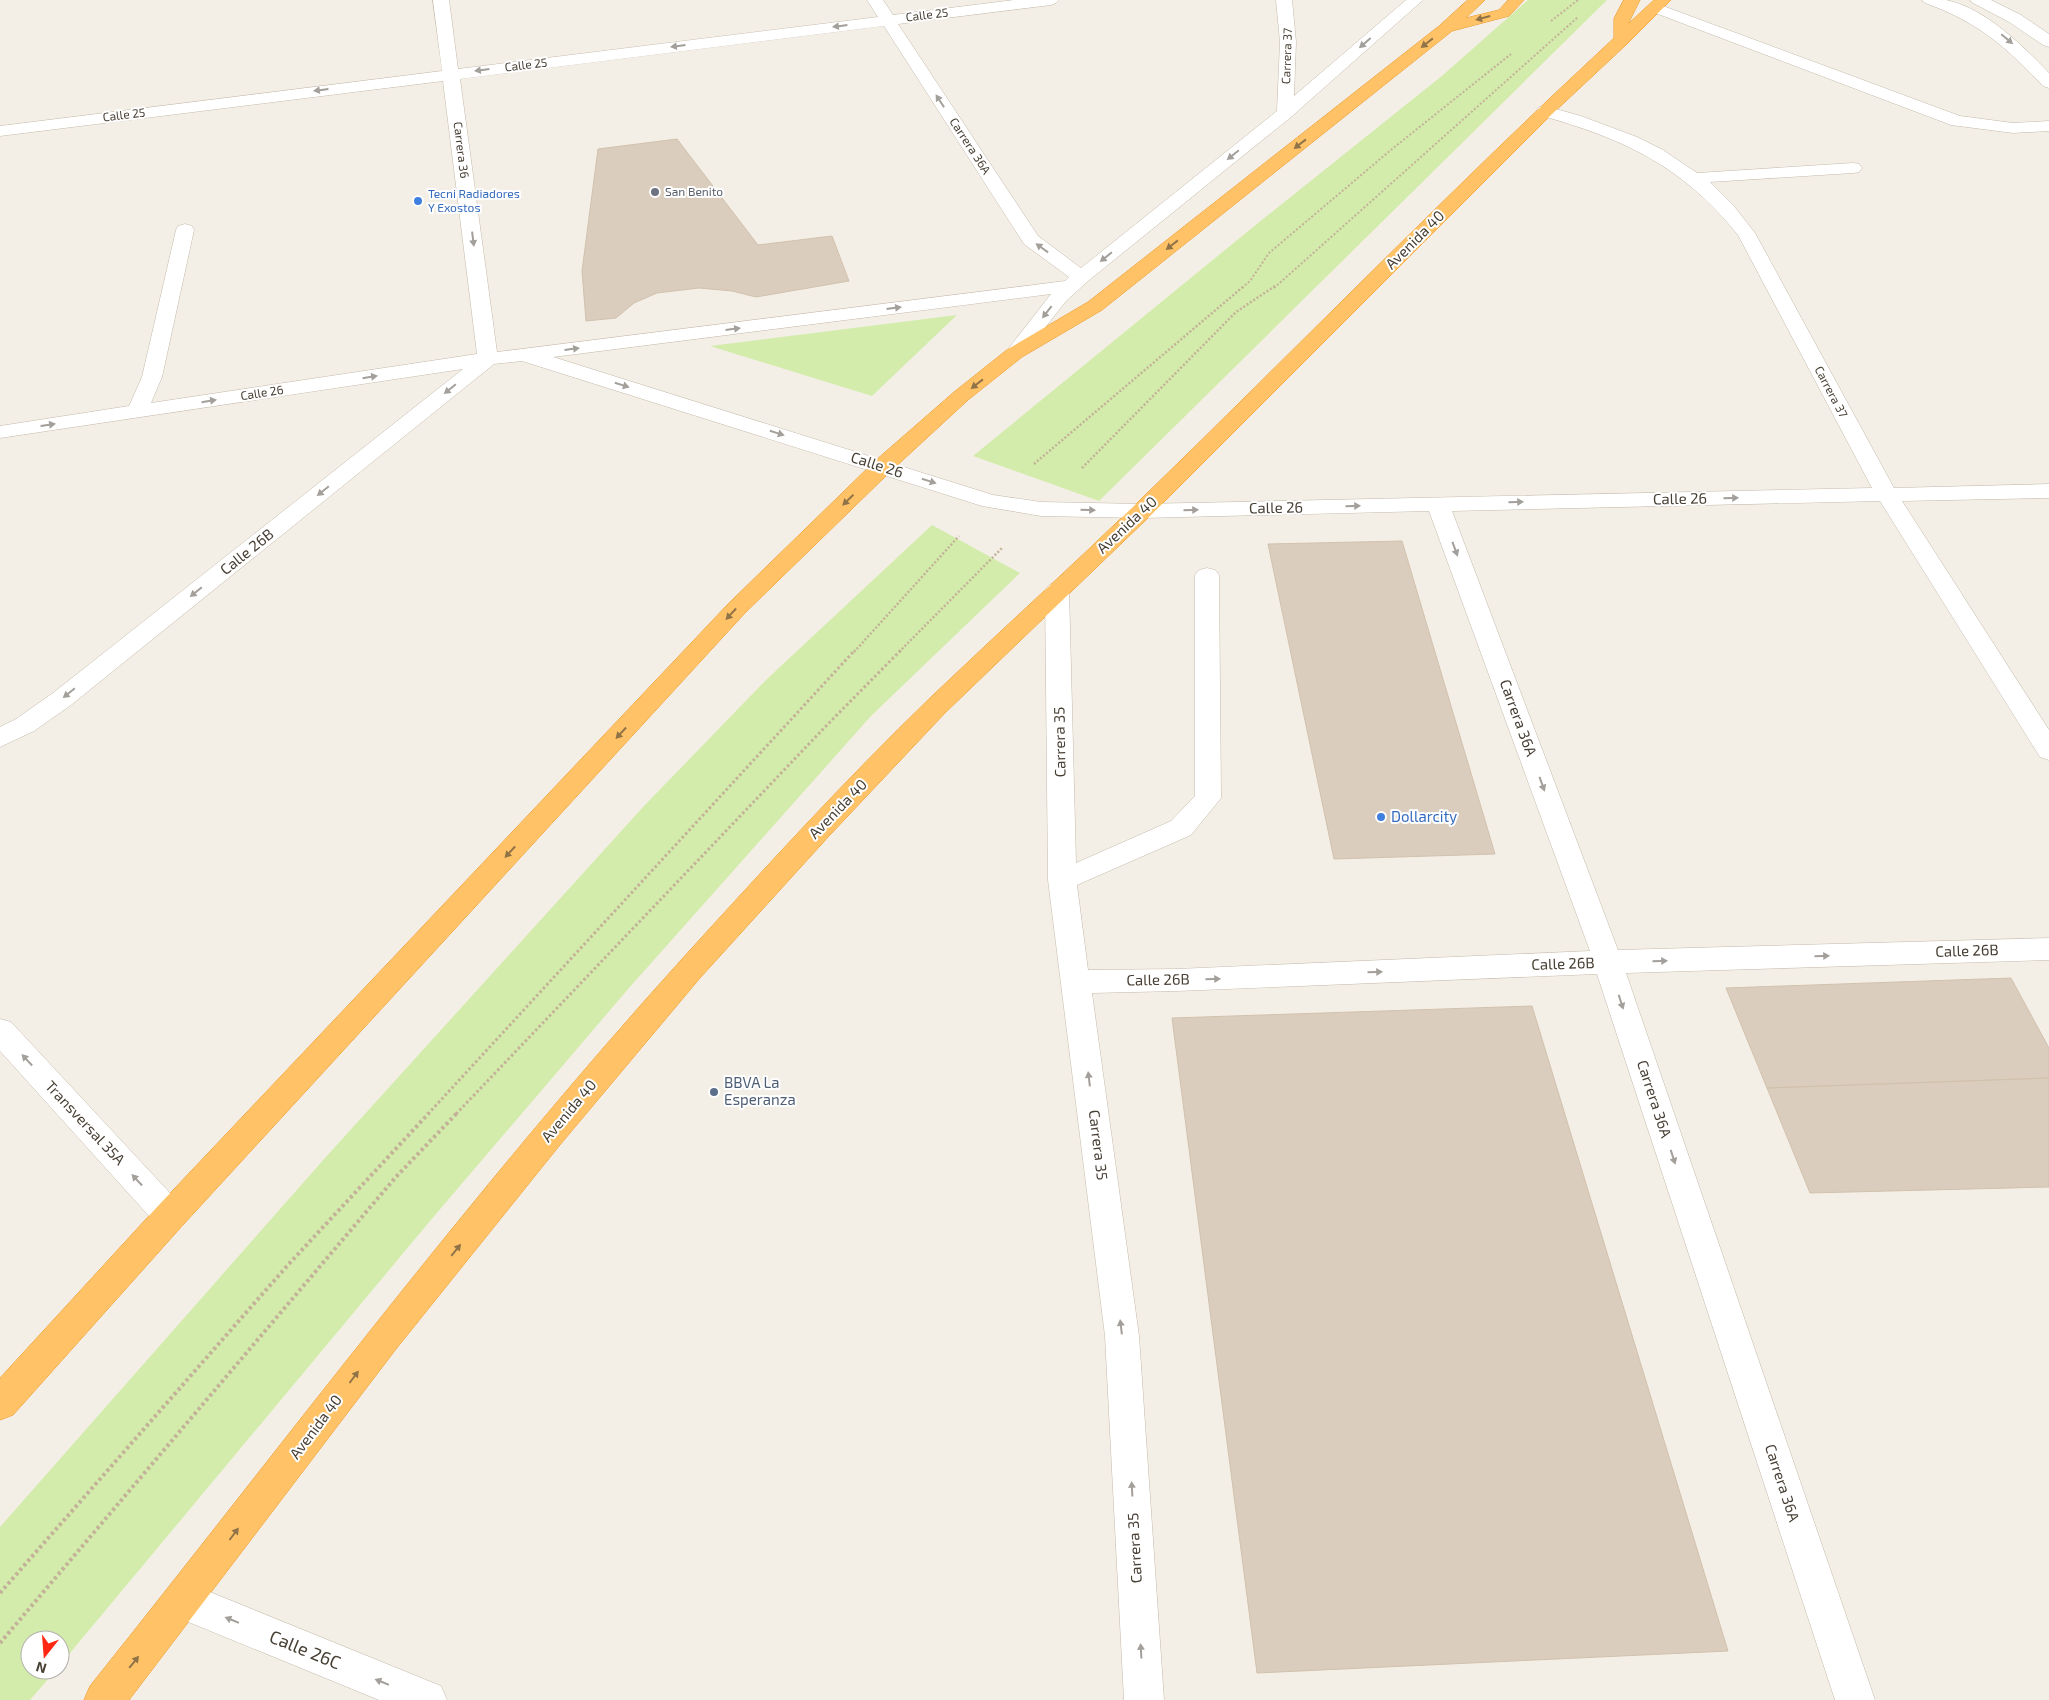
<svg xmlns="http://www.w3.org/2000/svg" width="2049" height="1700" font-family="'Exo 2',sans-serif">
	<rect width="100%" height="100%" fill="#f4efe6"/>
	<path fill="#d3ecab" d="M1528,0h79l-508,501 -126,-45 285,-233 185,-148z
		M957,315l-85,81 -162,-50z
		M932,525l88,48 -149,143 -242,272 -199,233 -370,444v-25h-30v30h26l-26,30h-30v-173l325,-369 318,-351 124,-128z"/>
	<path fill="#dacdbd" stroke="#d2c1ad" d="M677,139l81,106 74,-9 17,45 -93,16 -24,-6 -33,-3 -42,5 -23,10 -18,15 -30,3 -4,-50 16,-122z
		M1402,541l93,313 -161,5 -66,-315z
		M2011,978l38,70v30l-282,10 -41,-100z
		M1532,1006l196,645 -471,22 -85,-655z
		M2049,1078v109l-239,6 -43,-105z"/>
	<g fill="none" stroke-linecap="round" stroke-linejoin="round">
		<g stroke="#c3b9aa" stroke-width="1">
			<path id="minor" d="M433,0h16l9,69 420,-52 -11,-17h16l10,15 121,-15h45l-3,3 -5,2 -153,19 140,212 43,32 196,-157 3,-69 -4,-42h16l4,42 -2,54 112,-96h17l-132,117 -203,164 -22,20 -44,56 -7,2 -7,-2 -3,-4 46,-59 -498,63 440,138 48,7 101,2 730,-16 -134,-253c-56,-70 -116,-97 -199,-120l-2,-4 2,-4 6,-1 36,10 56,21 26,13 34,23 156,-10 6,1 3,4 -3,4 -6,1 -143,9 23,23 22,28 139,255 155,-4v14l-147,3 147,229v30l-9,-3 -160,-256 -428,10 166,439 431,-12v22l-423,13 249,727h-40l-238,-726 -420,17 -85,2 47,343 25,364h-40l-19,-364 -57,-456 -3,-290 4,-5 8,-3 8,3 4,5 7,273 95,-42 24,-25v-221l4,-5 8,-2 8,2 4,5 2,223 -30,37 -114,50 11,85 89,-1 413,-18 -161,-440 -287,7 -101,-2 -59,-10 -460,-145 -28,3 -423,341 -37,26 -34,16v-20l16,-8 37,-26 410,-324 -463,69v-12l129,-20 13,-29 34,-147 2,-4 7,-2 7,2 2,4 -32,147 -11,26 326,-49 -34,-273 -443,55v-10l442,-55zM884,26l140,218 45,33 -4,4 -568,71 -37,-273z
				M1922,0c8,0 16,0 24,0 39,8 76,45 103,73v15l-6,-2c-38,-40 -65,-64 -118,-83z
				M1970,0h21l30,15 28,19v13l-6,-2 -34,-23 -36,-19z
				M1655,3l305,113 53,7 36,-2v10l-36,2 -62,-8 -301,-114 -3,-3 3,-3z
				M0,1019l11,3 171,184 4,10 -4,10 -12,4 -12,-4 -158,-175z
				M183,1581l258,105 6,14h-68l-210,-86 -5,-14 5,-14z"/>
		</g>
		<g stroke="#ea972a" stroke-width="1">
			<path id="highway" d="M1468,0h17l-19,18 33,-8 9,-10h16l-15,16 -57,15 -350,279 -80,47 -54,43 -77,71 -146,142 -563,613 -169,189 -13,5v-42l158,-172 571,-603 146,-142 79,-69 54,-43 80,-47 351,-276z
				M1624,0h16l-12,24 26,-24h17l-43,43 -77,72 -401,401 -205,197 -116,123 -129,142 -141,168 -163,203 -267,351h-45l6,-14c195,-244 382,-495 592,-727 81,-89 163,-179 249,-262 68,-65 138,-128 206,-194 159,-154 314,-314 477,-465v-19z"/>
		</g>
		<path stroke="#c3b198" stroke-width="2" stroke-dasharray="2 2" stroke-linecap="butt" d="M1551,21l27,-21
			M1242,288l8,-7 19,-28 123,-104 119,-95
			M1274,288l304,-271"/>
		<path stroke="#c3b198" stroke-width="2.5" stroke-dasharray="2 2" stroke-linecap="butt" d="M1034,464l210,-178
			M1082,468l154,-156 39,-26
			M854,652l105,-116
			M899,652l104,-105"/>
		<path stroke="#c3b198" stroke-width="3" stroke-dasharray="2.5 2.5" stroke-linecap="butt" d="M428,1114l427,-464
			M456,1114l371,-389 74,-75"/>
		<path stroke="#c3b198" stroke-width="4" stroke-dasharray="3 3" stroke-linecap="butt" d="M0,1593l287,-327 142,-153
			M0,1643l395,-465 62,-65"/>
		<use href="#minor" fill="#fff" fill-rule="evenodd"/>
		<use href="#highway" fill="#ffc266" fill-rule="evenodd"/>
	</g>
	<defs><path id="oneway-solid" d="M-6-.8H1V-3.2L6.5 0L1 3.2V.8H-6Z" transform="scale(1.25)"/></defs>
	<g fill="#917348">
		<use href="#oneway-solid" transform="translate(1483 18) rotate(165)"/>
		<use href="#oneway-solid" transform="translate(1427 43) rotate(142)"/>
		<use href="#oneway-solid" transform="translate(1300 144) rotate(142)"/>
		<use href="#oneway-solid" transform="translate(1172 245) rotate(142)"/>
		<use href="#oneway-solid" transform="translate(977 384) rotate(142)"/>
		<use href="#oneway-solid" transform="translate(848 500) rotate(136)"/>
		<use href="#oneway-solid" transform="translate(731 614) rotate(133)"/>
		<use href="#oneway-solid" transform="translate(621 733) rotate(133)"/>
		<use href="#oneway-solid" transform="translate(510 852) rotate(133)"/>
		<use href="#oneway-solid" transform="translate(456 1250) rotate(-51)"/>
		<use href="#oneway-solid" transform="translate(354 1377) rotate(-53)"/>
		<use href="#oneway-solid" transform="translate(234 1534) rotate(-53)"/>
		<use href="#oneway-solid" transform="translate(134 1662) rotate(-51)"/>
	</g>
	<g fill="#a39f9a">
		<use href="#oneway-solid" transform="translate(840 26) rotate(173)"/>
		<use href="#oneway-solid" transform="translate(2007 39) rotate(40)"/>
		<use href="#oneway-solid" transform="translate(1365 43) rotate(139)"/>
		<use href="#oneway-solid" transform="translate(678 46) rotate(173)"/>
		<use href="#oneway-solid" transform="translate(482 70) rotate(173)"/>
		<use href="#oneway-solid" transform="translate(321 90) rotate(173)"/>
		<use href="#oneway-solid" transform="translate(940 101) rotate(-123)"/>
		<use href="#oneway-solid" transform="translate(1233 155) rotate(141)"/>
		<use href="#oneway-solid" transform="translate(473 239) rotate(83)"/>
		<use href="#oneway-solid" transform="translate(1042 248) rotate(-144)"/>
		<use href="#oneway-solid" transform="translate(1106 257) rotate(141)"/>
		<use href="#oneway-solid" transform="translate(894 308) rotate(-7)"/>
		<use href="#oneway-solid" transform="translate(1047 312) rotate(128)"/>
		<use href="#oneway-solid" transform="translate(733 329) rotate(-7)"/>
		<use href="#oneway-solid" transform="translate(572 349) rotate(-7)"/>
		<use href="#oneway-solid" transform="translate(370 377) rotate(-9)"/>
		<use href="#oneway-solid" transform="translate(622 385) rotate(17)"/>
		<use href="#oneway-solid" transform="translate(450 389) rotate(141)"/>
		<use href="#oneway-solid" transform="translate(209 401) rotate(-9)"/>
		<use href="#oneway-solid" transform="translate(48 425) rotate(-8)"/>
		<use href="#oneway-solid" transform="translate(777 433) rotate(17)"/>
		<use href="#oneway-solid" transform="translate(929 481) rotate(18)"/>
		<use href="#oneway-solid" transform="translate(323 491) rotate(141)"/>
		<use href="#oneway-solid" transform="translate(1731 498) rotate(-1)"/>
		<use href="#oneway-solid" transform="translate(1516 502) rotate(-1)"/>
		<use href="#oneway-solid" transform="translate(1353 506) rotate(-1)"/>
		<use href="#oneway-solid" transform="translate(1088 510) rotate(2)"/>
		<use href="#oneway-solid" transform="translate(1191 510) rotate(-1)"/>
		<use href="#oneway-solid" transform="translate(1455 549) rotate(70)"/>
		<use href="#oneway-solid" transform="translate(196 592) rotate(141)"/>
		<use href="#oneway-solid" transform="translate(69 693) rotate(141)"/>
		<use href="#oneway-solid" transform="translate(1542 784) rotate(70)"/>
		<use href="#oneway-solid" transform="translate(1822 956) rotate(-2)"/>
		<use href="#oneway-solid" transform="translate(1660 961) rotate(-2)"/>
		<use href="#oneway-solid" transform="translate(1375 972) rotate(-2)"/>
		<use href="#oneway-solid" transform="translate(1213 979) rotate(-2)"/>
		<use href="#oneway-solid" transform="translate(1621 1002) rotate(72)"/>
		<use href="#oneway-solid" transform="translate(27 1060) rotate(-133)"/>
		<use href="#oneway-solid" transform="translate(1089 1079) rotate(-97)"/>
		<use href="#oneway-solid" transform="translate(1673 1157) rotate(72)"/>
		<use href="#oneway-solid" transform="translate(137 1180) rotate(-133)"/>
		<use href="#oneway-solid" transform="translate(1121 1327) rotate(-97)"/>
		<use href="#oneway-solid" transform="translate(1132 1489) rotate(-93)"/>
		<use href="#oneway-solid" transform="translate(232 1620) rotate(-158)"/>
		<use href="#oneway-solid" transform="translate(1141 1651) rotate(-93)"/>
		<use href="#oneway-solid" transform="translate(382 1682) rotate(-158)"/>
	</g>
	<circle fill="#6b7280" stroke="#fff" stroke-width="2" cx="655" cy="192" r="5"/>
	<g fill="#3f7fe0" stroke="#fff" stroke-width="2">
		<circle cx="418" cy="201" r="5"/>
		<circle cx="1381" cy="817" r="5"/>
	</g>
	<circle fill="#5c6f8a" stroke="#fff" stroke-width="2" cx="714" cy="1092" r="5"/>
	<g text-anchor="middle" stroke-width="4" stroke-linejoin="round" paint-order="stroke">
		<g font-size="12" fill="#473f34" stroke="#fff">
			<text transform="translate(927 15) rotate(-7)" y="4">Calle 25</text>
			<text transform="translate(1287 56) rotate(-88)" y="4">Carrera 37</text>
			<text transform="translate(526 65) rotate(-7)" y="4">Calle 25</text>
			<text transform="translate(124 115) rotate(-7)" y="4">Calle 25</text>
			<text transform="translate(970 146) rotate(57)" y="4">Carrera 36A</text>
			<text transform="translate(461 150) rotate(83)" y="4">Carrera 36</text>
			<text transform="translate(1831 392) rotate(62)" y="4">Carrera 37</text>
			<text transform="translate(262 393) rotate(-9)" y="4">Calle 26</text>
		</g>
		<g font-size="12" fill="#5b616d" stroke="#fff" text-anchor="start">
			<text x="665" y="196">San Benito</text>
		</g>
		<g font-size="12" fill="#366cbe" stroke="#fff" text-anchor="start">
			<text x="428" y="198">Tecni Radiadores<tspan x="428" dy="14">Y Exostos</tspan></text>
		</g>
		<g font-size="15" fill="#473f34" stroke="#fff">
			<text transform="translate(1415 240) rotate(-45)" y="5">Avenida 40</text>
			<text transform="translate(877 465) rotate(18)" y="5">Calle 26</text>
			<text transform="translate(1680 499) rotate(-1)" y="5">Calle 26</text>
			<text transform="translate(1276 508) rotate(-1)" y="5">Calle 26</text>
			<text transform="translate(1127 525) rotate(-43)" y="5">Avenida 40</text>
			<text transform="translate(247 552) rotate(-39)" y="5">Calle 26B</text>
			<text transform="translate(1518 718) rotate(70)" y="5">Carrera 36A</text>
			<text transform="translate(1060 742) rotate(-91)" y="5">Carrera 35</text>
			<text transform="translate(838 809) rotate(-46)" y="5">Avenida 40</text>
			<text transform="translate(1967 951) rotate(-2)" y="5">Calle 26B</text>
			<text transform="translate(1563 964) rotate(-2)" y="5">Calle 26B</text>
			<text transform="translate(1158 980) rotate(-1)" y="5">Calle 26B</text>
			<text transform="translate(1654 1099) rotate(72)" y="5">Carrera 36A</text>
			<text transform="translate(569 1111) rotate(-50)" y="5">Avenida 40</text>
			<text transform="translate(85 1123) rotate(47)" y="5">Transversal 35A</text>
			<text transform="translate(1098 1145) rotate(83)" y="5">Carrera 35</text>
			<text transform="translate(316 1427) rotate(-53)" y="5">Avenida 40</text>
			<text transform="translate(1782 1483) rotate(72)" y="5">Carrera 36A</text>
			<text transform="translate(1135 1548) rotate(-93)" y="5">Carrera 35</text>
		</g>
		<g font-size="15" fill="#366cbe" stroke="#fff" text-anchor="start">
			<text x="1391" y="822">Dollarcity</text>
		</g>
		<g font-size="15" fill="#4e5e75" stroke="#fff" text-anchor="start">
			<text x="724" y="1088">BBVA La<tspan x="724" dy="17">Esperanza</tspan></text>
		</g>
		<g font-size="18" fill="#473f34" stroke="#fff">
			<text transform="translate(305 1650) rotate(22)" y="6">Calle 26C</text>
		</g>
	</g>
	<g transform="translate(45 1655) rotate(197)"><circle r="24" fill="#ffffff" stroke="#b5b2ae"/>
	<path d="M0-4L9 19L0 12L-9 19Z" fill="#ff2612"/>
	<text y="-8" font-size="14" font-weight="bold" text-anchor="middle" fill="#473f34">N</text>
	</g>
</svg>
